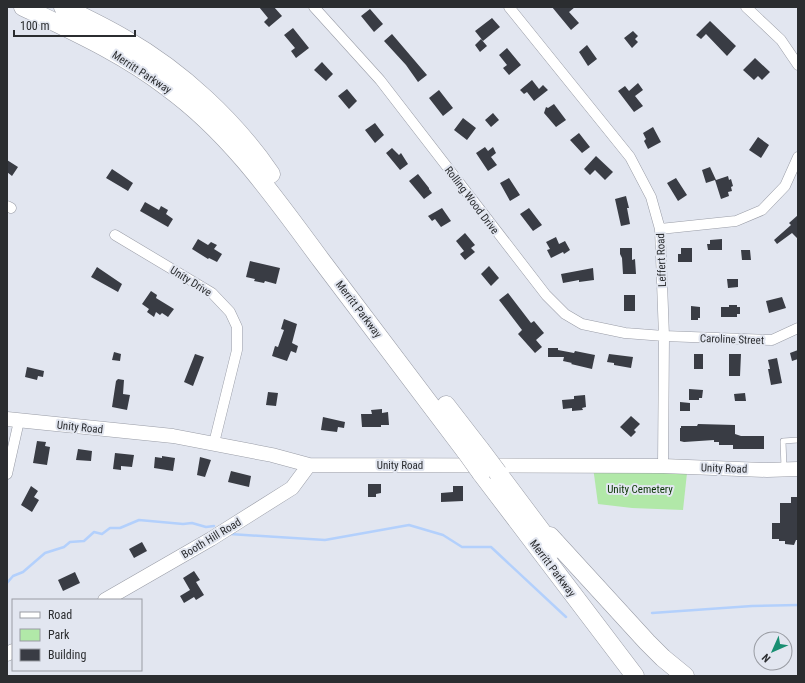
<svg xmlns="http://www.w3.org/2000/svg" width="805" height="683" font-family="'Roboto Condensed',sans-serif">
	<rect width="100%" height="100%" fill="#e2e6f0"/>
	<path fill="#b1e8a8" d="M593,467l94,6 -4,37 -51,-2 -34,-4z"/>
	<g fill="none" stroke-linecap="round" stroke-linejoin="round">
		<path stroke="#b3d0fc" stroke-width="2.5" d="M230,534l95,6 84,-15 34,10 19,12h29l75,70
			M7,583l6,-7 10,-4 22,-19 19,-6 6,-5 14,-1 10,-9 8,2 8,-6h10l19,-8 44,4 9,-1 14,4 8,-1
			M652,613l100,-7 46,-1"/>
	</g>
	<path fill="#393c44" d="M259,7h15l8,9 -13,11 -5,-5 4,-4z
		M552,7h23l-6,5 10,11 -8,7z
		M370,9l13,15 -9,8 -13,-16z
		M492,18l8,9 -17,14 -8,-10z
		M710,21l26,25 -9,10 -21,-22 -5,5 -5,-4z
		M293,28l16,20 -13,10 -5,-7 4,-3 -11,-13z
		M633,31l5,5 -3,3 3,3 -6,6 -8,-10z
		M392,34l35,41 -9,7 -12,-17 -22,-24z
		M481,39l6,7 -7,6 -5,-7z
		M587,45l10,14 -9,7 -9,-14z
		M507,48l14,17 -12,10 -6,-7 4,-3 -8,-10z
		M755,58l15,14 -8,8 -4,-4 -4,4 -11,-10z
		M322,62l11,12 -7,7 -12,-11z
		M532,80l7,9 4,-4 5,5 -14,11 -7,-9 -3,2 -4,-4z
		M638,83l5,7 -8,6 8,10 -9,6 -16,-21 7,-5 4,5z
		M347,89l10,12 -8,8 -11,-13z
		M439,90l14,18 -10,8 -14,-18z
		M554,104l12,16 -10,7 -12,-14 2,-6 2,1z
		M493,113l6,7 -8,7 -6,-7z
		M463,118l13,10 -9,12 -13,-10z
		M375,123l9,12 -9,8 -10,-13z
		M653,127l8,15 -13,7 -4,-8 2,-2 -3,-6z
		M579,133l11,14 -8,6 -12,-13z
		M758,137l11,8 -8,13 -12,-8z
		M485,147l3,4 5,-4 3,6 -5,4 6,8 -9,6 -12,-18z
		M392,148l7,7 2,-2 7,11 -8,6 -14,-17z
		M596,156l17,16 -8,8 -10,-10 -5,5 -6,-6z
		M7,160l11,7 -6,9 -5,-4z
		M710,167l6,13 12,-4 1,4 2,-1 2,7 -2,1 1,4 -4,1 1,4 -8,3 -6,-19 -9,3 -4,-13z
		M112,169l21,14 -5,8 -22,-13z
		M418,174l11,14v1l3,4 -8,6 -15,-18z
		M509,178l11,17 -10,6 -10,-18z
		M676,178l11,17 -9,6 -11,-18z
		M626,196l3,12h-2l3,16 -9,2 -6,-27z
		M145,202l14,8 2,-4 7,4 -2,4 7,5 -5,8 -28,-16z
		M442,208l9,13 -10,6 -6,-8 -3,2 -4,-5z
		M529,208l13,17 -9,6 -13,-17z
		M798,215v24l-6,-6 -15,11 -3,-4 17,-15 -2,-2z
		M465,233l10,12 -4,3 4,4 -10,8 -5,-6 4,-3 -8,-10z
		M556,237l3,7 6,-3 5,9 -6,4 -1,-2 -12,6 -4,-8 3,-1 -4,-7z
		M198,239l10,6 3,-3 6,3 -3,4 8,5 -5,8 -8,-4 -1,1 -16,-10z
		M722,239v11h-14l-1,-6h3v-4z
		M620,248h12v12l3,-1 1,15h-13l-1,-16 -2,-4z
		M681,248h11v14h-14v-8h3z
		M741,250h9l1,10h-9z
		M250,261l30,7 -4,16 -11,-3 -1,2 -10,-2 1,-2 -9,-2z
		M489,266l10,12 -8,8 -10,-12z
		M97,267l25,17 -4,8 -27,-15z
		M593,268l1,12 -15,2v-2l-16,3 -2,-9z
		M727,279h11v8l-10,1z
		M151,291l6,4 -1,3 18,11 -6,8 -6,-4 -2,2 -4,-3 -2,5 -7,-5 2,-3 -7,-5z
		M508,293l23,30 3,-2 10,12 -8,7 6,7 -7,6 -17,-19 4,-4 -23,-30z
		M624,295h11v16h-11z
		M782,297l4,11 -17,5 -3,-12z
		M729,305h8v2h3v7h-3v3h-16v-10h8z
		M691,306l9,1v11h-2v2h-7z
		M284,319l13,5 -5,19 6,3 -2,7 -5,-2 -4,10 -15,-5 3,-10 3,1 6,-17 -3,-1z
		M548,348h10v2l16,3 1,-2 20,4 -3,14 -21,-5 1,-1 -9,-2 1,-4h-16z
		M798,350v9l-6,2 -2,-8z
		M114,352l7,2 -1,7 -8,-1z
		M195,354l9,3 -11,29 -9,-4z
		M609,354l24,3 -2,11 -17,-3v-2l-7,-1z
		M694,354h9v15h-9z
		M729,354h12l-1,22h-11z
		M777,358l5,25 -11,2 -3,-16h2l-2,-9z
		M27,367l17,4 -1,6 -5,-1 -1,4 -12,-3z
		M118,379l6,1 -1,14 7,1 -3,15 -15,-3 4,-26z
		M689,389l14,1 -1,8h-3v2h-10z
		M268,392l10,1 -2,13 -10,-1z
		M745,393l1,8h-11l-1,-7z
		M585,395l1,12 -4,1 1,2 -11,1v-3l-9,1 -1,-9 12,-1v-3z
		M680,402l10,1v8h-10z
		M382,409v4l6,-1 1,13h-8v2h-19l-1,-13h11l-1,-4z
		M631,416l9,8 -6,6 2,2 -5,5 -11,-10z
		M323,417l22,5 -1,6 -6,-1 -1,5 -16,-2z
		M698,424l37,1v9l6,2h23v13h-31v-4h-14v-3h-5v-2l-30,2 -4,-1v-13h1v-2h16z
		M37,441l9,1 -1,4 5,1 -3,18 -14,-2z
		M78,449l14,2 -1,10 -15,-1z
		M115,453l19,2 -2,12 -11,-1v4l-8,-1z
		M162,456l13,2 -2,13 -19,-3 1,-11 7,1z
		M200,457l11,3 -6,17 -8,-2z
		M231,471l20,5 -2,11 -21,-5z
		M368,484h13v9l-5,1v3h-8z
		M31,486l7,5 -4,6 5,3 -7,12 -11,-7z
		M453,486h10v15l-22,1v-9l12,-1z
		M791,497h7v43h-2l-2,5 -9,-1v-3h-6v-2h-7v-16h8v-20h11z
		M142,542l5,9 -13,7 -5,-9z
		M194,571l6,9 -4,2 8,13 -8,5 -2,-3 -10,6 -4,-7 10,-6 -7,-12z
		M75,572l5,11 -17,8 -5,-11z"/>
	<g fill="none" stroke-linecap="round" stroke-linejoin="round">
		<g stroke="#999ca6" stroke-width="6">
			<path id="lane" d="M784,468l-1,-27 15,-1"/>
		</g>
		<g stroke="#999ca6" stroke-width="11">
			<path id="street" d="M314,7l66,73 166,215 19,19 17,10 43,9 39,3 108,4 26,-12
				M509,7l121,150 21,40 9,32 4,107 -1,130
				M746,7l35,33 17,25
				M7,206l4,2
				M660,229l76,-8 26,-11 23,-24 13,-29
				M115,235l97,58 18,19 7,15v23l-23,93
				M7,474l12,-53"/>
		</g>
		<g stroke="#999ca6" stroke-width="15">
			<path id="secondary" d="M7,419l166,17 99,19 37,10 354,1 104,4 31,-1
				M105,600l106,-61 81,-51 17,-23
				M7,654l6,-3"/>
		</g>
		<g stroke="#999ca6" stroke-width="19">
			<path id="highway" d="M23,7c50,24 101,47 145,81 63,46 107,110 153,172 48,64 96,128 145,192
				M63,7c21,10 42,20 62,32 57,33 109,81 146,135
				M446,405l34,44
				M481,473l154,203
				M498,473l57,76
				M550,536l97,106 16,16 22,18"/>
		</g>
		<use href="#lane" stroke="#fff" stroke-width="5"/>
		<use href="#street" stroke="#fff" stroke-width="10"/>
		<use href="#secondary" stroke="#fff" stroke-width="14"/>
		<use href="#highway" stroke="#fff" stroke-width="18"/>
		<g stroke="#999ca6" stroke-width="19" stroke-linecap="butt">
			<path id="highway-bridge" d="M480,449l18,24
				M466,452l15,21"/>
		</g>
		<use href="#highway-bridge" stroke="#fff" stroke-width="18"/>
	</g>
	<g text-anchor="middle" stroke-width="4" stroke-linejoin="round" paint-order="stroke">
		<g font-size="11" fill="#2b2d30" stroke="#e2e6f0">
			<text transform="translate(142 72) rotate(33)" y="4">Merritt Parkway</text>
			<text transform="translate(472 200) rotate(53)" y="4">Rolling Wood Drive</text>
			<text transform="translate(661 260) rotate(-92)" y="4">Leffert Road</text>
			<text transform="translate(191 281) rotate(32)" y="4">Unity Drive</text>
			<text transform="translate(359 309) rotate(53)" y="4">Merritt Parkway</text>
			<text transform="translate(732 339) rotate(2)" y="4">Caroline Street</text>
			<text transform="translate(80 427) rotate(6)" y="4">Unity Road</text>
			<text x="400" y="469">Unity Road</text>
			<text transform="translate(724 468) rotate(2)" y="4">Unity Road</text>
			<text transform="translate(211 538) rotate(-31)" y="4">Booth Hill Road</text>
			<text transform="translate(553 568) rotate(53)" y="4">Merritt Parkway</text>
		</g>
		<g font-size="11" fill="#0a3404" stroke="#e2e6f0">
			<text x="640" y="493">Unity Cemetery</text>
		</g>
	</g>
	<rect width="805" height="683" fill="none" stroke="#2b2d30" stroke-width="16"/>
	<rect x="12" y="599" width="130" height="72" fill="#e2e6f0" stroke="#999ca3"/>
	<rect x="20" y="612" width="20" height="6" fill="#ffffff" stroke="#999ca3"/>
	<text x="48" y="619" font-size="12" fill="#2b2d30">Road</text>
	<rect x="20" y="629" width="20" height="12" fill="#b1e8a8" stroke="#999ca3"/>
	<text x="48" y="639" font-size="12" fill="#2b2d30">Park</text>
	<rect x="20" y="649" width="20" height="12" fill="#393c44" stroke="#999ca3"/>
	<text x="48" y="659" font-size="12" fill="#2b2d30">Building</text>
	<g transform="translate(773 651) rotate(225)"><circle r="19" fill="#e2e6f0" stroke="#999ca3"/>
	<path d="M0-3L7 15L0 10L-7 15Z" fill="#188e71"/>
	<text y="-6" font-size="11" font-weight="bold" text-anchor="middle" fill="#2b2d30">N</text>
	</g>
	<path d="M14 30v6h121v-6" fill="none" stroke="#2b2d30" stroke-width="2"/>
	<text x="20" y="30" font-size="12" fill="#2b2d30" stroke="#e2e6f0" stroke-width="3" paint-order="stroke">100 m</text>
</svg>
